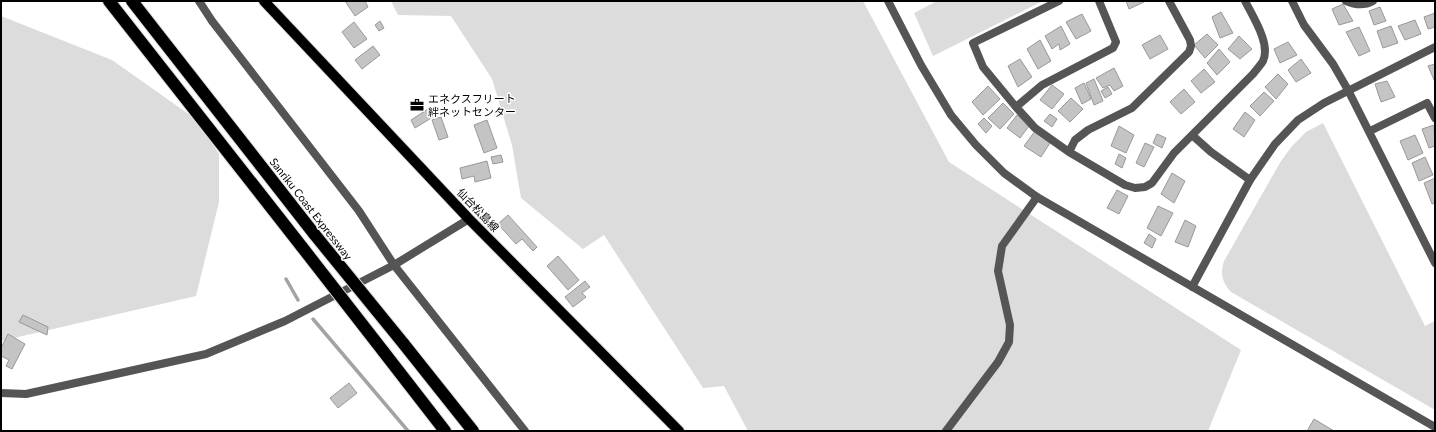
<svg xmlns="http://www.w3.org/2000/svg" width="1436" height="432" font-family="Lato,'Noto Sans JP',sans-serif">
	<rect width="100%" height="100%" fill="#fff"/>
	<path fill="#dcdcdc" d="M391,1h472l86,161 292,188 -33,81h-460l-24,-45 -21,2 -99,-153 -21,14 -62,-51 -9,-53 -20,-66 -41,-63 -53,-1z
		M937,1h106l-110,55 -19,-43z
		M1,16l111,44 85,60 22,34v48l-23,94 -195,45z
		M1323,123l102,203 10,-5v89l-204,-118c-9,-10 -11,-18 -7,-31l57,-100 11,-15 14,-14z"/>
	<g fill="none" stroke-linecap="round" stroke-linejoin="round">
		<path stroke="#a3a3a3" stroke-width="3.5" d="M286,279l12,21
			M313,319l95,112"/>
	</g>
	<path fill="#c4c4c4" stroke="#999" d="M345,1h20l3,6 -13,9z
		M1126,1h17l1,1 -15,7z
		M1343,4l10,17 -14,4 -7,-16z
		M1380,7l6,14 -12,4 -5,-14z
		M1221,12l12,21 -13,5 -8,-21z
		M1435,13v14l-7,2 -4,-12z
		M1082,14l9,17 -15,8 -10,-17z
		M1415,20l6,14 -16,6 -7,-14z
		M380,21l4,7 -5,3 -4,-6z
		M354,22l13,17 -13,9 -12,-16z
		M1061,26l9,18 -10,6 -1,-6 -7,5 -7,-13z
		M1391,26l7,17 -15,5 -6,-17z
		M1359,27l11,24 -11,5 -13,-24z
		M1207,34l11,11 -13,13 -11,-13z
		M1160,35l8,14 -18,10 -8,-14z
		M1239,36l13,13 -12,10 -12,-10z
		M1040,40l11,21 -13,8 -11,-20z
		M1288,42l9,13 -17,8 -6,-14z
		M373,46l7,9 -18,14 -7,-9z
		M1219,49l11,13 -13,13 -10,-12z
		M1020,59l12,18 -14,10 -10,-21z
		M1301,59l10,14 -15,9 -8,-12z
		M1435,64v18l-7,-16z
		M1114,68l9,18 -9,5 -4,-6 -7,3 -7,-10z
		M1204,69l11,13 -14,11 -10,-12z
		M1278,74l10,10 -12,15 -11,-12z
		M1094,79l9,22 -9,4 -8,-22z
		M1387,81l8,16 -14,5 -6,-18z
		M1084,83l7,16 -9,5 -7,-16z
		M1052,85l12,9 -12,15 -12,-9z
		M988,86l12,13 -17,16 -11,-13z
		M1108,87l4,7 -7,4 -4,-7z
		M1184,89l11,13 -14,12 -11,-12z
		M1264,92l10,9 -14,15 -10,-10z
		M1071,98l12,11 -13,13 -12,-11z
		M1003,103l11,11 -14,15 -12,-11z
		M428,109l5,8 -18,11 -4,-8z
		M1245,112l10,8 -11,17 -11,-8z
		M1050,114l7,5 -5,8 -8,-6z
		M1017,115l12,11 -9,12 -13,-10z
		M441,117l7,20 -9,3 -7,-20z
		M984,118l8,8 -6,7 -8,-9z
		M487,120l10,28 -13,5 -10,-28z
		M1434,125l1,21 -6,2 -7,-19z
		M1119,126l15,9 -8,18 -15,-7z
		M1035,131l15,12 -9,14 -17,-11z
		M1157,134l9,4 -4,10 -9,-5z
		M1415,135l8,18 -15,7 -8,-19z
		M1145,143l9,4 -10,20 -8,-4z
		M1119,154l7,4 -4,10 -7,-4z
		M501,155l2,7 -10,2 -2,-7z
		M1425,157l8,18 -14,6 -7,-18z
		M487,161l4,17 -16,4 -1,-6 -12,3 -2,-11z
		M1172,173l13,8 -11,22 -13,-9z
		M1435,178v25l-3,1 -8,-21z
		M1117,190l11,6 -9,18 -12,-6z
		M1158,206l15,7 -12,23 -14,-8z
		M508,215l29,32 -4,4 -11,-12 -6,5 -18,-20z
		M1185,220l11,6 -8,21 -13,-5z
		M1149,234l7,5 -4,9 -8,-5z
		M558,256l21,24 -11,10 -21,-24z
		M585,281l5,6 -8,6 4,4 -13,10 -8,-10z
		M23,315l25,12 -1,8 -28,-13z
		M8,334l17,10 -13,25 -6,-3 3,-6 -8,-4v-8z
		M349,383l8,10 -19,15 -8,-10z
		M1314,419l20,12h-27z"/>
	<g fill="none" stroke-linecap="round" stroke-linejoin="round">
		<g stroke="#dbdbdb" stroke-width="12">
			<path id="primary" d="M264,1l205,218 210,212"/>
		</g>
		<g stroke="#dbdbdb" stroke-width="14">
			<path id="motorway" d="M109,1l193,246
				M132,1l183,234
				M403,343l70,88
				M383,351l62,80"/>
		</g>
		<path stroke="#555" stroke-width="8" d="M199,1l13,20 147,190 35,54 131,166
			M1059,1l-86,42 10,24 33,40 19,21 34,24 56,33 10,3 10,-1 7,-4 22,-30 79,-79c3,-4 7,-8 10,-13 8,-17 -10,-44 -18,-60
			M1292,1l12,24 29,39 15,26 87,173
			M1346,1c9,4 18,5 27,0
			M1016,107l26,-22 71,-37 3,-6 -17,-41
			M1370,131l57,-28 8,15
			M1192,135l19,17 39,28
			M1069,152l6,-12 13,-10 44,-22 57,-56 2,-6 -1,-6 -21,-39
			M946,431l52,-69 11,-20 1,-17 -12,-54 4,-25 35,-49"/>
		<path stroke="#555" stroke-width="8" d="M888,1l33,64 30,50 25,30 28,28 33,24 398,230
			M1192,287l58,-107 25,-36 23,-24 26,-17 111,-56
			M1,393l25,1 180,-40 79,-33 109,-56 75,-46"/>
		<use href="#primary" stroke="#000" stroke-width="10"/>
		<use href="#motorway" stroke="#000" stroke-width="12"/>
		<g stroke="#dbdbdb" stroke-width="14" stroke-linecap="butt">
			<path id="motorway-bridge" d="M315,235l88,108
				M302,247l81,104"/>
		</g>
		<use href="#motorway-bridge" stroke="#000" stroke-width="12"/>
	</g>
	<defs>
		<g id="office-bare" transform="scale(1.08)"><path d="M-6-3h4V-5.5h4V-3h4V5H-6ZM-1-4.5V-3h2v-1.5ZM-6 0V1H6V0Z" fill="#000" stroke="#fff" stroke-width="2.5" paint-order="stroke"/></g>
	</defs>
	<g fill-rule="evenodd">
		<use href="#office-bare" x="417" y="105"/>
	</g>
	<g text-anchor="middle" stroke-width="3" stroke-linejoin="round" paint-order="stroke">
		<g font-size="11" fill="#000" stroke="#fff" text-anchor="start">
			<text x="428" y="103">エネクスフリート<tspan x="428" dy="13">絆ネットセンター</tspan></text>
		</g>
		<g font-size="11" fill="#000" stroke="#fff">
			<text transform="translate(311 209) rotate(52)" y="4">Sanriku Coast Expressway</text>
			<text transform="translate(478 210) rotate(46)" y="4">仙台松島線</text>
		</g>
	</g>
	<rect width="1436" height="432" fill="none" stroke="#000000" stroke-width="4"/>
</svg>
